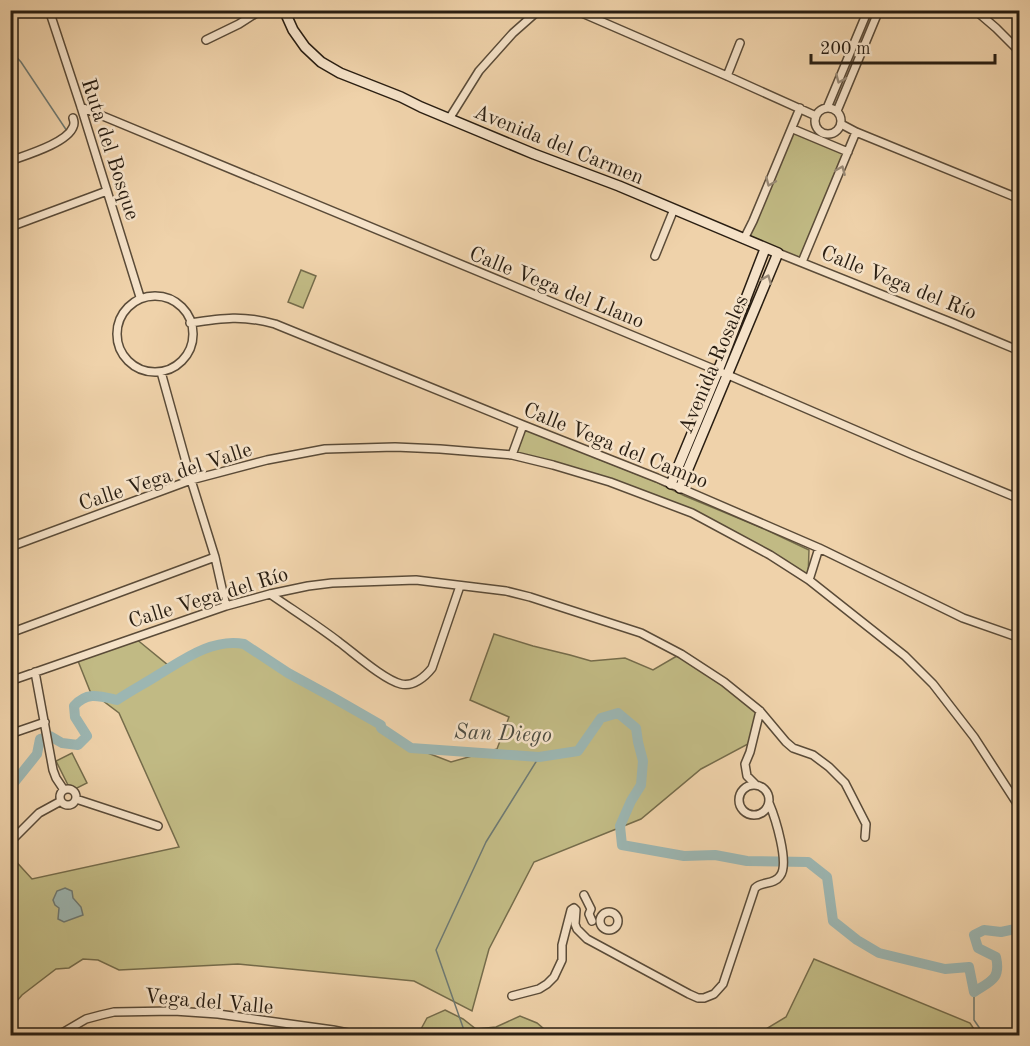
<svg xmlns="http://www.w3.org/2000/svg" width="1030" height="1046" font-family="'Old Standard TT',serif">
	<rect width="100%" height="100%" fill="#efd2aa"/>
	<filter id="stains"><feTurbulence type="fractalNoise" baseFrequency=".00333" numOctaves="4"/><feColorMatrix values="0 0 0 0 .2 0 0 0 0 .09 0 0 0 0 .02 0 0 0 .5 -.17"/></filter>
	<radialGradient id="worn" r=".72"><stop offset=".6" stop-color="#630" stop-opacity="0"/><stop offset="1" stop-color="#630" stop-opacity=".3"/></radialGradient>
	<path fill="#c1ba84" stroke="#756c4b" stroke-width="1.5" d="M792,132l55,23 -46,104 -53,-23z
		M301,270l15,6 -13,32 -15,-6z
		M524,426l72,32 56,22 33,16 77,32 47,22 -1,28 -116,-67 -178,-57z
		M494,634l39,12 37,9 21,6 34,-3 28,12 29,-17 76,61 -10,30 -47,25 -60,50 -107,43 -45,87 -17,62 -58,-30 -176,-17 -119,6 -21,-10 -15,-1 -14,9 -13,1 -34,26 -11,13v-152l21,23 147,-32 -60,-134 -29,-22 -12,-30 57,-23 33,27 24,-13 31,-11 21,1 45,30 94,53 -1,3 30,19 39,15 46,-13 12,-32 -39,-17z
		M72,753l15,30 -16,8 -15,-30z
		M814,959l156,64 8,12h-222l30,-18z
		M445,1010l18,9 13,10 20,-2 24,-11 17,7 14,12h-124l-6,-6 6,-11z"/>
	<path fill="#9cb6b2" stroke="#6e7972" stroke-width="1.5" d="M65,888l7,3 1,7 8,9 2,8 -19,7 -6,-3 1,-11 -4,-3 -2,-5 4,-9z"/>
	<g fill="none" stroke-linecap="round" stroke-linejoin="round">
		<path stroke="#6e7972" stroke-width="1.5" d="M10,50l11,12 46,69
			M974,992v28l11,16
			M466,1036l-30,-86 50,-108 53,-85"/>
		<path stroke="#9cb6b2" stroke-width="10" d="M10,784h3l24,-30 3,-15 10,-3 12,7 16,2 9,-9 -12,-19 -1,-11c13,-15 26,-10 43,-6 13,-9 27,-16 41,-25 25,-15 54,-37 86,-31l44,29 44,24 49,28v3l30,20 128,9 39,-6 23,-33 17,-5 18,15 2,14 5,19 -2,24 -10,16 -11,25 2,19 62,11 31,-1 32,6 61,1 19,15 6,44 24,19 22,13 66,16 24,-2 5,25c17,-11 27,-13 22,-35l-18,-9 -4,-13 10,-5 17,2 19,-4"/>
		<g stroke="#5a4b38" stroke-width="10">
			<path id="street" d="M49,10l32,97 59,190
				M575,10l152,66 89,40
				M975,10l21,18 24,24
				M206,40l33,-16 22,-14
				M727,76l13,-33
				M81,107l647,268 183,79 109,45
				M827,108l41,-98
				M815 121a13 13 0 1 1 26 0a13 13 0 1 1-26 0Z
				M837,111l42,-101
				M449,119l30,-48 34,-38 26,-23
				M841,124l15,8 164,67
				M793,129l55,23
				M10,161c16,-6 57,-18 63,-34 2,-4 1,-5 0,-9
				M10,227l97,-36
				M744,239l9,-18 47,-113
				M778,253l177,71 65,27
				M655,256l19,-47
				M802,262l54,-130
				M117 334a38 38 0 1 1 76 0a38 38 0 1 1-76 0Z
				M190,323c33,-5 53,-8 85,1l248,101 134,53 162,70 144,70 57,20
				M161,372l30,108 24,77 11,49
				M512,455l11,-30
				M10,547l181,-67 76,-20 58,-11 70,-2 45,2 72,6 41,10 57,17 82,31 78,42 39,25 96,76 28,28 41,53 46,71
				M809,580l10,-32
				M270,594c23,16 47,31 69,48 15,11 45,38 62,42 12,3 24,-7 31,-16l28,-82
				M10,633l205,-76
				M35,672l18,98 3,8 8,12
				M10,681l216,-75 44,-12 38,-8 24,-3 84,-3 90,11 24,6 111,36 40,21 43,28 36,29 26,31 7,6 20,7 16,12 16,16 21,41 -1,13
				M10,734l35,-12
				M755,784l-8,-8 -2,-12 5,-12 10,-41
				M739 800a15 15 0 1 1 30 0a15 15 0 1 1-30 0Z
				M60 797a8 8 0 1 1 16 0a8 8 0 1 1-16 0Z
				M76,799l82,27
				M10,842l29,-29 22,-12
				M584,895l7,14 -2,5 3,7
				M600 921a9 9 0 1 1 18 0a9 9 0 1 1-18 0Z
				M512,996l27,-7 8,-5 7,-7 8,-17v-15l9,-35 3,-2 2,2 -1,14 2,5 10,10 102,55 9,4h6l10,-4 9,-10 32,-96c7,-7 19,-3 25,-12 10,-12 -5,-59 -11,-73
				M57,1036l29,-17 15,-4 13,-3 60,-1 44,3 115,16 30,6"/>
		</g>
		<g stroke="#291e12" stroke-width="12">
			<path id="secondary" d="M284,10l9,20 12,17 16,15 19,11 61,24 20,10 113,47 85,32 159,67 -98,235
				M671,484l47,-113 47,-122"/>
		</g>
		<use href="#street" stroke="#f5e2c8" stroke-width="7"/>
		<use href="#secondary" stroke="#f5e2c8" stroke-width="9"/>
	</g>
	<defs><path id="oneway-chevron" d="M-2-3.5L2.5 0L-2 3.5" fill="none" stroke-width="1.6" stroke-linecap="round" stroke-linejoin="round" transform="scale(1.5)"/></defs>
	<g stroke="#998a76">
		<use href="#oneway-chevron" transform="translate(840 79) rotate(113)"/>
		<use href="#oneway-chevron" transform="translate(841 170) rotate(-67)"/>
		<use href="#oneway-chevron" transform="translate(770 182) rotate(113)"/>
		<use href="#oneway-chevron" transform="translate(767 279) rotate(-68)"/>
	</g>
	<g text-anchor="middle" stroke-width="5" stroke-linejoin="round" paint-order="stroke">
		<g font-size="21" fill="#291e12" stroke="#f5e2c8">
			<text transform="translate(559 144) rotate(22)" y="7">Avenida del Carmen</text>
			<text transform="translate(111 149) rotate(72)" y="7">Ruta del Bosque</text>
			<text transform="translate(899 282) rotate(22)" y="7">Calle Vega del Río</text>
			<text transform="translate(557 287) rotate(22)" y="7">Calle Vega del Llano</text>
			<text transform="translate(713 364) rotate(-67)" y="7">Avenida Rosales</text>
			<text transform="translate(616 445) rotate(22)" y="7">Calle Vega del Campo</text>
			<text transform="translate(165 476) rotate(-18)" y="7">Calle Vega del Valle</text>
			<text transform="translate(208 597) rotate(-17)" y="7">Calle Vega del Río</text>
			<text transform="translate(209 1001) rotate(5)" y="7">Vega del Valle</text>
		</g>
		<g font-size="22" font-style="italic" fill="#4c4c42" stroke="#f5e2c8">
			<text transform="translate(503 732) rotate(2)" y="8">San Diego</text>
		</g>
	</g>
	<rect width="1030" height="1046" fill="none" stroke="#efd2aa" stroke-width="36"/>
	<rect x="12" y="12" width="1006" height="1022" fill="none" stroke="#291e12" stroke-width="3"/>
	<rect x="18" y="18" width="994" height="1010" fill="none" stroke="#291e12" stroke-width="1.5"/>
	<path d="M811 54v9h184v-9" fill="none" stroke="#291e12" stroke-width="3"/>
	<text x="820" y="54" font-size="18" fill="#291e12" stroke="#f5e2c8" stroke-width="4.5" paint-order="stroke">200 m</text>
	<rect width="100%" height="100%" filter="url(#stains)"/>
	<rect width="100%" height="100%" fill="url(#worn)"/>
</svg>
